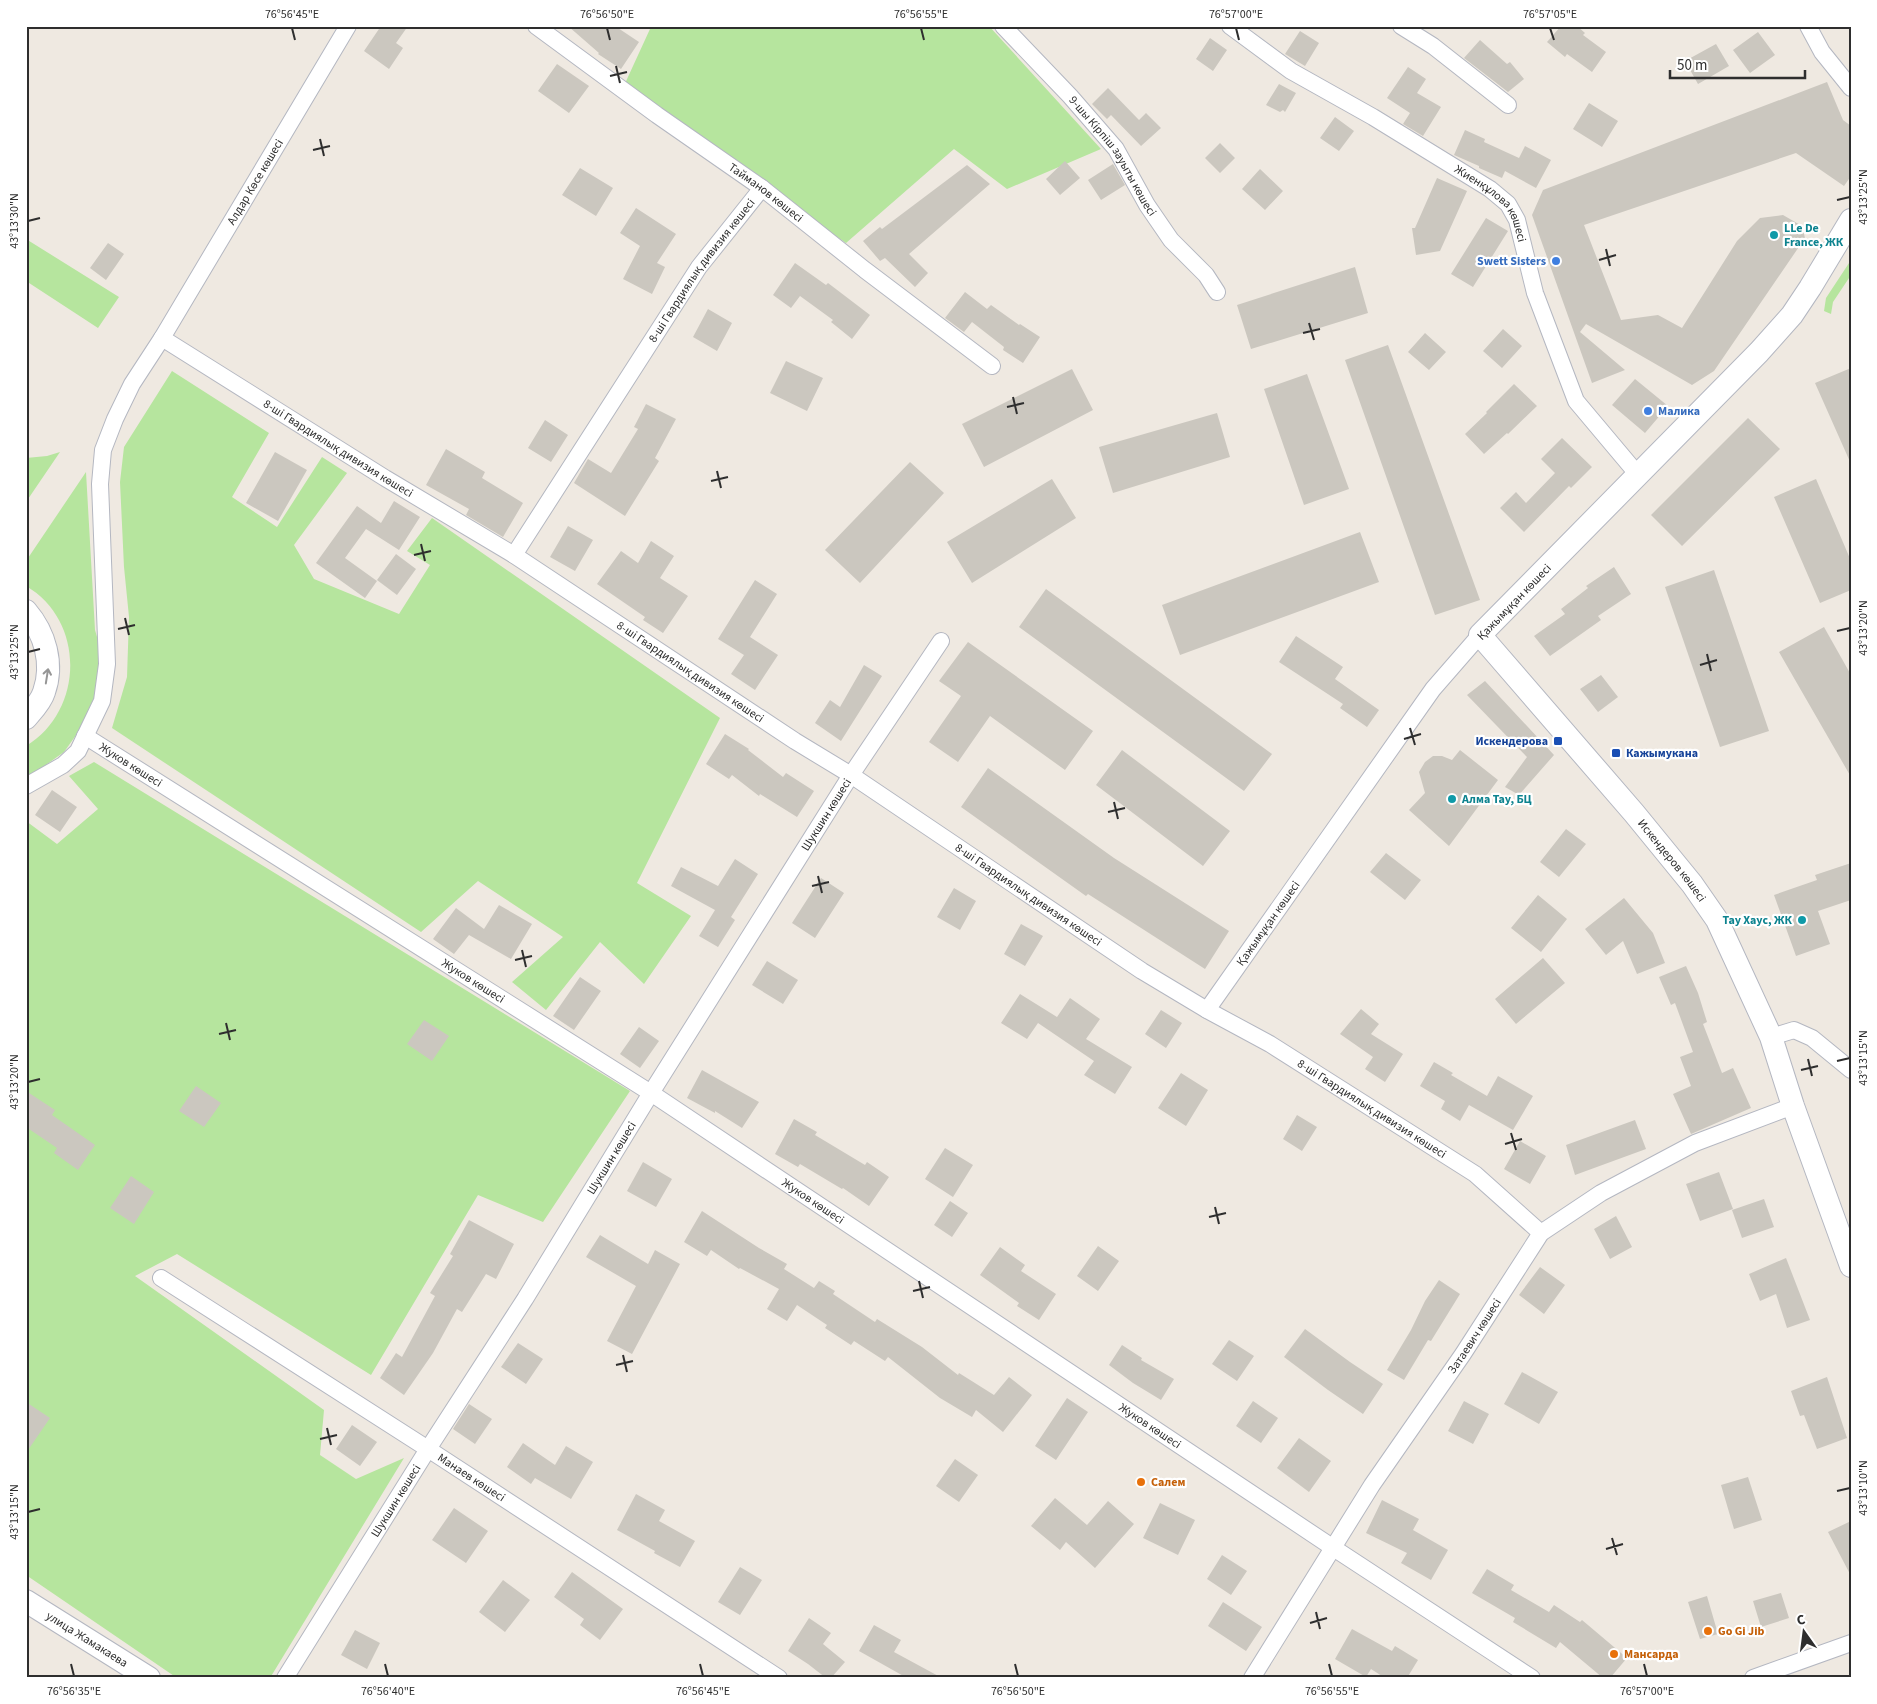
<svg xmlns="http://www.w3.org/2000/svg" width="1877" height="1704" font-family="'Source Sans 3',sans-serif">
	<rect width="100%" height="100%" fill="#efe9e1"/>
	<path fill="#b6e59e" d="M647,26h342l112,123 -94,40 -53,-40 -108,94 -224,-153 28,-61z
		M26,239l93,58 -21,31 -72,-47z
		M1851,260v15l-18,27 -2,12 -7,-3 2,-13z
		M172,371l97,62 -37,64 45,30 45,-70 25,16 -53,72 20,34 85,35 31,-49 -23,-14 25,-33 288,200 -83,165 54,33 -47,68 -44,-42 -54,68 -34,-28 51,-45 -85,-56 -57,51 -309,-204 15,-51 2,-60 -5,-50 -4,-85 4,-35z
		M60,452l-34,50v-44l21,-2z
		M86,472l9,158 5,17 -2,27 -4,36 -30,42 -38,27v-33c58,-35 60,-125 0,-160v-25z
		M94,762l536,329 -87,131 -65,-27 -107,180 -194,-121 -42,22 189,134 -4,45 36,24 48,-21 -134,220h-93l-151,-103v-754l31,23 41,-35 -29,-33z"/>
	<path fill="#cbc7bf" d="M381,26h27l-12,17 7,5 -14,21 -25,-18z
		M568,26h47l24,16 -18,27 -23,-15 1,-1z
		M1561,26h16l8,7 -2,2 23,17 -14,20 -25,-18 -2,3 -18,-15z
		M1300,31l19,12 -14,23 -20,-12z
		M1758,32l17,23 -25,18 -17,-23z
		M1210,38l17,12 -14,21 -17,-12z
		M1480,40l27,24 3,-2 14,17 -16,13 -44,-34z
		M1716,44l13,22 -31,18 -13,-23z
		M557,64l32,22 -20,27 -31,-22z
		M1408,67l18,12 -9,14 24,14 -18,29 -20,-12 7,-11 -23,-15z
		M1827,82l16,38 8,6v50l-7,10 -48,-33 -212,72 37,95 37,-5 24,13 55,-87 23,-23 23,-3 19,11 3,12 -91,133 -22,14 -106,-61 -6,8 45,38 -33,13 -60,-168 11,-25z
		M1279,84l17,9 -11,19 -2,-2 -3,2 -14,-7z
		M1108,88l31,32 7,-7 15,15 -20,18 -30,-31 -4,4 -15,-15z
		M1589,103l29,18 -16,26 -29,-18z
		M1335,117l19,14 -15,20 -19,-13z
		M1465,130l20,9 -1,3 35,16 6,-12 26,14 -15,28 -31,-17 -3,7 -23,-10v-2l-25,-11z
		M1220,143l15,15 -15,15 -15,-15z
		M1065,161l15,17 -20,17 -14,-16z
		M1113,164l12,21 -24,15 -13,-20z
		M967,165l23,19 -81,70 19,19 -13,14 -30,-29 -5,3 -17,-20 17,-14 2,2z
		M580,168l33,20 -17,28 -34,-21z
		M1260,169l23,22 -18,19 -23,-21z
		M1437,178l30,13 -27,60 -24,4 -4,-27h3z
		M636,208l40,26 -19,29 8,4 -13,27 -29,-15 17,-33 -20,-13z
		M1486,218l22,13 -35,56 -22,-13z
		M108,243l16,11 -18,26 -16,-12z
		M795,263l31,22 2,-2 42,32 -18,24 -21,-17 2,-2 -33,-24 -9,12 -18,-13z
		M1355,267l13,46 -117,36 -14,-44z
		M965,292l22,17 4,-4 28,20 1,-1 20,13 -17,26 -20,-13 1,-3 -32,-25 -8,10 -19,-14z
		M708,309l24,14 -15,28 -24,-14z
		M1503,329l19,17 -20,22 -19,-17z
		M1425,333l21,19 -17,18 -21,-18z
		M1388,345l92,255 -45,15 -90,-255z
		M786,361l37,17 -16,33 -37,-18z
		M1851,368v96l-36,-81z
		M1072,369l21,41 -109,57 -22,-43z
		M1307,374l42,115 -45,16 -40,-116z
		M1635,379l33,27 -23,27 -33,-28z
		M1514,384l23,22 -29,28 -1,-1 -23,21 -19,-20 22,-21 -1,-1z
		M646,404l30,15 -21,39 4,3 -34,55 -51,-33 14,-24 23,14 27,-44 -4,-2z
		M1217,413l13,44 -117,36 -14,-46z
		M1748,418l32,31 -98,97 -31,-31z
		M545,420l23,15 -17,27 -23,-14z
		M1562,438l30,29 -21,21 -2,-2 -45,46 -24,-24 16,-16 10,11 29,-30 -14,-14z
		M446,449l39,23 -3,6 41,25 -20,34 -37,-22 3,-6 -43,-24z
		M275,452l32,18 -29,51 -32,-18z
		M910,462l34,31 -84,90 -35,-33z
		M1052,479l24,39 -104,65 -25,-41z
		M1816,479l35,82v29l-31,13 -46,-106z
		M394,501l26,16 -21,33 -33,-21 -21,29 32,23 -12,17 -49,-35 41,-57 24,17z
		M568,526l25,14 -18,31 -25,-14z
		M1360,532l19,50 -199,73 -18,-50z
		M651,541l23,15 -14,22 28,18 -25,37 -20,-13 2,-3 -48,-33 24,-33 17,12z
		M396,554l20,15 -19,26 -20,-15z
		M1614,567l17,27 -33,22 3,4 -51,36 -16,-20 31,-22 -4,-5 27,-21 -2,-2z
		M1714,570l55,161 -49,16 -55,-160z
		M755,580l22,14 -27,43 28,18 -23,35 -24,-16 13,-19 -26,-16z
		M1046,589l226,165 -28,37 -225,-164z
		M1824,627l27,48v102l-72,-125z
		M1296,636l47,31 -8,12 44,31 -12,17 -27,-19 3,-4 -64,-42z
		M968,642l125,89 -28,39 -75,-54 -32,46 -29,-20 32,-46 -22,-15z
		M864,665l18,11 -41,65 -26,-18 15,-23 10,7z
		M1601,675l17,22 -20,15 -18,-23z
		M1485,681l69,74 -35,40 -14,-8 22,-30 -60,-62z
		M725,734l24,15 -1,1 35,27 3,-4 28,18 -17,26 -37,-23 -1,2 -27,-21 -3,4 -23,-15z
		M1122,750l108,81 -27,35 -107,-81z
		M1460,750l38,30 -49,66 -40,-36 16,-17 -6,-21 6,-10 8,-6h9l10,4z
		M988,768l126,90 115,73 -24,38 -117,-75 -2,2 -125,-89z
		M52,790l25,17 -17,25 -25,-17z
		M1566,829l20,15 -27,33 -19,-15z
		M1386,853l35,27 -16,20 -35,-28z
		M735,859l23,15 -27,43 4,3 -17,27 -19,-11 16,-26 -44,-24 10,-19 37,19z
		M1851,863v37l-33,11 12,33 -34,12 -22,-61 43,-15 -2,-5z
		M821,878l23,15 -29,45 -23,-15z
		M954,888l22,13 -16,29 -23,-13z
		M1538,895l29,24 -26,33 -30,-24z
		M1624,898l29,35 12,30 -28,11 -14,-33 -17,14 -21,-26z
		M499,905l33,19 -21,35 -42,-24 -15,19 -21,-15 23,-31 28,21z
		M1021,924l22,12 -18,30 -21,-12z
		M1543,958l22,25 -49,41 -21,-25z
		M767,961l31,19 -15,24 -31,-19z
		M1686,966l12,27 9,29 -4,2 19,49 11,-5 18,40 -60,26 -18,-40 18,-8 -11,-29 13,-5 -18,-49 -4,2 -12,-28z
		M580,977l21,14 -27,39 -21,-14z
		M1020,994l37,23 13,-19 30,21 -14,20 46,28 -17,27 -31,-19 10,-14 -56,-38 -11,16 -26,-16z
		M1361,1009l18,15 -8,10 32,20 -18,28 -20,-13 8,-12 -33,-23z
		M1161,1010l21,13 -16,25 -21,-14z
		M424,1020l25,16 -17,25 -25,-17z
		M639,1027l20,14 -19,27 -20,-14z
		M1434,1062l19,11 -2,2 36,21 11,-20 35,20 -20,34 -44,-25 -9,16 -19,-12 4,-8 -25,-15z
		M702,1070l57,32 -17,26 -27,-17v2l-28,-15z
		M1181,1073l27,17 -22,36 -28,-18z
		M196,1086l25,17 -17,24 -25,-16z
		M26,1091l29,19 -3,5 43,30 -17,25 -24,-17 3,-5 -31,-21z
		M1297,1115l20,12 -15,24 -19,-12z
		M794,1119l23,13 -2,3 50,30 2,-3 22,15 -20,29 -26,-18 -1,1 -42,-25 -2,3 -23,-13z
		M1635,1120l11,29 -71,26 -9,-30z
		M1520,1141l26,15 -16,28 -26,-15z
		M945,1148l28,17 -20,32 -28,-18z
		M643,1162l29,17 -16,28 -29,-16z
		M1719,1172l14,37 -33,12 -14,-37z
		M131,1176l23,16 -20,32 -24,-16z
		M1764,1199l10,28 -32,11 -10,-28z
		M950,1201l18,12 -16,24 -18,-12z
		M702,1211l57,37 28,16 -3,5 30,19 5,-7 16,10 -2,3 42,28 2,-3 45,28 36,28 1,-2 35,22 15,-18 23,18 -29,37 -27,-22 -4,7 -32,-19 -52,-41 -3,4 -31,-20 -3,4 -26,-17 2,-3 -30,-20 -10,16 -20,-12 12,-20 -39,-21 -1,1 -28,-19 -4,6 -23,-14z
		M1616,1216l16,31 -22,12 -16,-30z
		M469,1220l45,24 -18,35 -10,-5 -24,38 -5,-3 -24,44 -29,42 -24,-17 16,-25 6,4 33,-61 -5,-3 23,-37 -3,-2z
		M600,1235l48,29 7,-14 25,14 -48,90 -25,-13 29,-55 -50,-29z
		M1098,1246l21,15 -21,30 -21,-15z
		M1000,1247l25,18 -4,6 35,23 -17,26 -22,-14 2,-3 -39,-28z
		M1786,1258l24,62 -23,8 -11,-34 -16,7 -11,-27z
		M1540,1267l25,18 -21,29 -25,-19z
		M1439,1280l21,14 -29,47 -3,-1 -24,40 -17,-10 24,-40 14,-29z
		M1305,1329l45,33 33,22 -20,30 -35,-24 -44,-33z
		M1229,1340l25,16 -17,25 -25,-17z
		M518,1343l25,16 -17,25 -25,-17z
		M1122,1345l20,13 -1,2 33,19 -13,21 -28,-17 -24,-18z
		M1522,1372l36,20 -19,32 -35,-20z
		M1827,1377l20,61 -30,11 -13,-34 -4,1 -9,-25z
		M1067,1398l21,14 -32,48 -21,-14z
		M1253,1401l25,17 -17,25 -25,-17z
		M1464,1401l25,13 -16,30 -25,-13z
		M26,1402l24,16 -24,35z
		M469,1404l23,15 -17,25 -22,-15z
		M352,1425l25,17 -17,24 -24,-17z
		M1299,1438l32,23 -22,31 -32,-24z
		M523,1443l32,22 11,-19 27,16 -22,37 -36,-21 -4,6 -24,-17z
		M955,1459l23,16 -19,27 -23,-16z
		M1748,1477l14,43 -28,9 -13,-44z
		M636,1494l29,16 -6,11 36,20 -15,26 -26,-14 1,-2 -38,-21z
		M1055,1498l32,27 21,-24 26,23 -39,44 -29,-26 -6,8 -29,-24z
		M1382,1500l37,19 -6,11 35,20 -17,30 -30,-17 6,-10 -41,-20z
		M1160,1503l35,17 -17,35 -35,-17z
		M454,1508l34,23 -22,32 -34,-23z
		M1851,1521v55l-23,-44z
		M1222,1555l25,16 -16,24 -24,-16z
		M740,1567l22,13 -22,35 -22,-13z
		M1487,1569l27,16 -3,5 38,22 5,-7 26,17 2,-2 45,38 -17,20h-7l-43,-36 -4,6 -43,-26 2,-4 -43,-25z
		M572,1572l51,37 -23,31 -20,-15 4,-6 -30,-22z
		M503,1580l27,20 -25,32 -26,-20z
		M1781,1593l8,25 -28,9 -8,-26z
		M1707,1596l11,38 -18,5 -12,-37z
		M1223,1602l39,25 -16,24 -38,-25z
		M809,1618l22,15 -8,11 22,18 -14,16h-5l-18,-14 -20,-13z
		M874,1625l27,15 -7,12 48,26h-35l-48,-27z
		M1352,1629l40,22 3,-5 23,14 -11,18h-22l-14,-9 -5,8 -31,-18z
		M355,1630l25,13 -13,26 -26,-14z"/>
	<g fill="none" stroke-linecap="round" stroke-linejoin="round">
		<g stroke="#b4b7c1" stroke-width="18">
			<g id="street">
				<path id="s1" d="M536,26l121,89 105,73 103,82 127,96"/>
				<path id="s2" d="M1003,26l67,70 46,53 31,56 24,35 35,35 11,17"/>
				<path id="s3" d="M1230,26l61,45 82,46 117,72 18,15 9,16 18,73 41,108 63,75"/>
				<path d="M1401,26l32,20 75,59"/>
				<path d="M1808,26l14,26 29,36"/>
				<path id="s4" d="M162,338l223,140 129,77 281,186 56,34 291,196 65,39 63,34 205,130 66,59"/>
				<path id="s5" d="M514,555l185,-288 63,-79"/>
				<path id="s6" d="M85,736l566,357 681,454 200,131"/>
				<path id="s7" d="M26,786l37,-21 15,-14 24,-50 5,-37 -7,-180 3,-34 12,-31 17,-35 30,-46 186,-312"/>
				<path id="s8" d="M1207,1010l226,-321 47,-54"/>
				<path d="M1771,1037l23,-7 18,8 39,32"/>
				<path id="s9" d="M161,1278l267,171 351,229"/>
				<path id="s10" d="M285,1678l143,-229 97,-150 126,-206 200,-318 90,-134"/>
				<path id="s11" d="M1252,1678l120,-193 91,-131 78,-121 60,-40 94,-50 98,-37"/>
				<path d="M1753,1678l98,-35"/>
			</g>
		</g>
		<g stroke="#b4b7c1" stroke-width="24">
			<g id="secondary">
				<path id="s12" d="M1851,220l-41,68 -18,27 -33,37 -279,283 154,178 58,71 25,36 54,117 22,69 58,160"/>
				<path d="M26,611c19,22 28,53 18,81 -3,10 -12,19 -18,26"/>
				<path id="s13" d="M26,1601l123,77"/>
			</g>
		</g>
		<use href="#street" stroke="#fff" stroke-width="16"/>
		<use href="#secondary" stroke="#fff" stroke-width="22"/>
	</g>
	<defs><path id="oneway-shaft" d="M-6 0H5M1.5-3L5.5 0L1.5 3" fill="none" stroke-width="1.6" stroke-linecap="round" stroke-linejoin="round" transform="scale(1.25)"/></defs>
	<use stroke="#969696" href="#oneway-shaft" transform="translate(47 676) rotate(-81)"/>
	<path fill="none" stroke="#2e2e2e" stroke-width="2" d="M292,28l3,12M607,28l3,12M921,28l3,12M1236,28l3,12M1550,28l4,12M616,66l4,17M610,76l17,-4M320,139l4,17M313,150l17,-4M1837,200l13,-3M28,221l12,-3M1606,249l4,17M1599,260l17,-5M1309,323l5,17M1303,333l17,-4M1013,397l4,17M1007,407l17,-4M717,471l4,17M711,481l17,-4M421,544l4,17M414,555l17,-4M125,618l4,17M118,629l17,-4M1837,631l13,-3M28,652l12,-3M1707,654l4,17M1700,665l17,-5M1410,728l5,17M1404,739l17,-5M1114,802l4,17M1108,812l17,-4M818,876l4,17M812,886l17,-4M522,950l4,17M515,960l17,-4M226,1023l4,17M219,1034l17,-4M1808,1059l4,17M1837,1061l13,-3M1801,1070l17,-4M28,1082l12,-3M1511,1133l5,17M1505,1144l17,-5M1215,1207l4,17M1209,1217l17,-4M919,1281l4,17M913,1291l17,-4M623,1355l4,17M616,1365l17,-4M327,1428l4,17M320,1439l17,-4M1837,1491l13,-3M28,1512l12,-3M1612,1538l5,17M1606,1549l17,-5M1316,1612l4,17M1310,1623l17,-5M71,1664l3,12M385,1664l3,12M700,1664l3,12M1015,1664l3,12M1329,1664l3,12M1644,1664l3,12"/>
	<g fill="#0f9aa8" stroke="#fff" stroke-width="2">
		<circle cx="1774" cy="235" r="5"/>
		<circle cx="1452" cy="799" r="5"/>
		<circle cx="1802" cy="920" r="5"/>
	</g>
	<g fill="#3f7fe0" stroke="#fff" stroke-width="2">
		<circle cx="1556" cy="261" r="5"/>
		<circle cx="1648" cy="411" r="5"/>
	</g>
	<g fill="#1a4fb4" stroke="#fff" stroke-width="2">
		<rect x="1553" y="736" width="10" height="10" rx="2.5"/>
		<rect x="1611" y="748" width="10" height="10" rx="2.5"/>
	</g>
	<g fill="#e8710a" stroke="#fff" stroke-width="2">
		<circle cx="1141" cy="1482" r="5"/>
		<circle cx="1708" cy="1631" r="5"/>
		<circle cx="1614" cy="1654" r="5"/>
	</g>
	<g text-anchor="middle" stroke-width="4.5" stroke-linejoin="round" paint-order="stroke">
		<g font-size="12" fill="#2e2e2e" stroke="#fff">
			<text dy="4" stroke="none"><textPath href="#s2" startOffset="171">9-шы Кірпіш зауыты көшесі</textPath></text>
			<text dy="4" stroke="none"><textPath href="#s7" startOffset="679">Алдар Көсе көшесі</textPath></text>
			<text dy="4" stroke="none"><textPath href="#s1" startOffset="284">Тайманов көшесі</textPath></text>
			<text dy="4" stroke="none"><textPath href="#s3" startOffset="319">Жиенқұлова көшесі</textPath></text>
			<text dy="4" stroke="none"><textPath href="#s5" startOffset="341">8-ші Гвардиялық дивизия көшесі</textPath></text>
			<text dy="4" stroke="none"><textPath href="#s4" startOffset="208">8-ші Гвардиялық дивизия көшесі</textPath></text>
			<text transform="translate(1514 602) rotate(-46)" y="4">Қажымұқан көшесі</text>
			<text dy="4" stroke="none"><textPath href="#s4" startOffset="625">8-ші Гвардиялық дивизия көшесі</textPath></text>
			<text dy="4" stroke="none"><textPath href="#s6" startOffset="54">Жуков көшесі</textPath></text>
			<text dy="4" stroke="none"><textPath href="#s10" startOffset="1019">Шукшин көшесі</textPath></text>
			<text dy="4" stroke="none"><textPath href="#s12" startOffset="855">Искендеров көшесі</textPath></text>
			<text dy="4" stroke="none"><textPath href="#s4" startOffset="1030">8-ші Гвардиялық дивизия көшесі</textPath></text>
			<text dy="4" stroke="none"><textPath href="#s8" startOffset="106">Қажымұқан көшесі</textPath></text>
			<text dy="4" stroke="none"><textPath href="#s6" startOffset="459">Жуков көшесі</textPath></text>
			<text dy="4" stroke="none"><textPath href="#s4" startOffset="1435">8-ші Гвардиялық дивизия көшесі</textPath></text>
			<text dy="4" stroke="none"><textPath href="#s10" startOffset="614">Шукшин көшесі</textPath></text>
			<text dy="4" stroke="none"><textPath href="#s6" startOffset="864">Жуков көшесі</textPath></text>
			<text dy="4" stroke="none"><textPath href="#s11" startOffset="408">Затаевич көшесі</textPath></text>
			<text dy="4" stroke="none"><textPath href="#s6" startOffset="1269">Жуков көшесі</textPath></text>
			<text dy="4" stroke="none"><textPath href="#s9" startOffset="369">Манаев көшесі</textPath></text>
			<text dy="4" stroke="none"><textPath href="#s10" startOffset="209">Шукшин көшесі</textPath></text>
			<text dy="4" stroke="none"><textPath href="#s13" startOffset="72">улица Жамакаева</textPath></text>
		</g>
		<g font-size="12" font-weight="bold" fill="#0d838f" stroke="#fff" text-anchor="start">
			<text x="1784" y="232">LLe De<tspan x="1784" dy="14">France, ЖК</tspan></text>
			<text x="1462" y="803">Алма Тау, БЦ</text>
			<text x="1792" y="924" text-anchor="end">Тау Хаус, ЖК</text>
		</g>
		<g font-size="12" font-weight="bold" fill="#366cbe" stroke="#fff" text-anchor="end">
			<text x="1546" y="265">Swett Sisters</text>
			<text x="1658" y="415" text-anchor="start">Малика</text>
		</g>
		<g font-size="12" font-weight="bold" fill="#164399" stroke="#fff" text-anchor="end">
			<text x="1548" y="745">Искендерова</text>
			<text x="1626" y="757" text-anchor="start">Кажымукана</text>
		</g>
		<g font-size="12" font-weight="bold" fill="#c56008" stroke="#fff" text-anchor="start">
			<text x="1151" y="1486">Салем</text>
			<text x="1718" y="1635">Go Gi Jib</text>
			<text x="1624" y="1658">Мансарда</text>
		</g>
	</g>
	<rect width="1877" height="1704" fill="none" stroke="#ffffff" stroke-width="55"/>
	<g transform="translate(1804 1632) rotate(346)" stroke="#ffffff" stroke-width="4" paint-order="stroke">
	<path d="M0-4L9 19L0 12L-9 19Z" fill="#2e2e2e"/>
	<text y="-8" font-size="14" font-weight="bold" text-anchor="middle" fill="#2e2e2e">С</text>
	</g>
	<path d="M1670 70v8h135v-8" fill="none" stroke="#2e2e2e" stroke-width="2.5"/>
	<text x="1677" y="70" font-size="15" fill="#2e2e2e" stroke="#ffffff" stroke-width="4" paint-order="stroke">50 m</text>
	<rect x="28" y="28" width="1822" height="1648" fill="none" stroke="#2e2e2e" stroke-width="2"/>
	<g font-size="12" text-anchor="middle" fill="#2e2e2e">
		<text x="292" y="18">76°56'45"E</text>
		<text x="607" y="18">76°56'50"E</text>
		<text x="921" y="18">76°56'55"E</text>
		<text x="1236" y="18">76°57'00"E</text>
		<text x="1550" y="18">76°57'05"E</text>
		<text transform="translate(1863 197) rotate(-90)" y="4">43°13'25"N</text>
		<text transform="translate(14 221) rotate(-90)" y="4">43°13'30"N</text>
		<text transform="translate(1863 628) rotate(-90)" y="4">43°13'20"N</text>
		<text transform="translate(14 652) rotate(-90)" y="4">43°13'25"N</text>
		<text transform="translate(1863 1058) rotate(-90)" y="4">43°13'15"N</text>
		<text transform="translate(14 1082) rotate(-90)" y="4">43°13'20"N</text>
		<text transform="translate(1863 1488) rotate(-90)" y="4">43°13'10"N</text>
		<text transform="translate(14 1512) rotate(-90)" y="4">43°13'15"N</text>
		<text x="74" y="1695">76°56'35"E</text>
		<text x="388" y="1695">76°56'40"E</text>
		<text x="703" y="1695">76°56'45"E</text>
		<text x="1018" y="1695">76°56'50"E</text>
		<text x="1332" y="1695">76°56'55"E</text>
		<text x="1647" y="1695">76°57'00"E</text>
	</g>
</svg>
